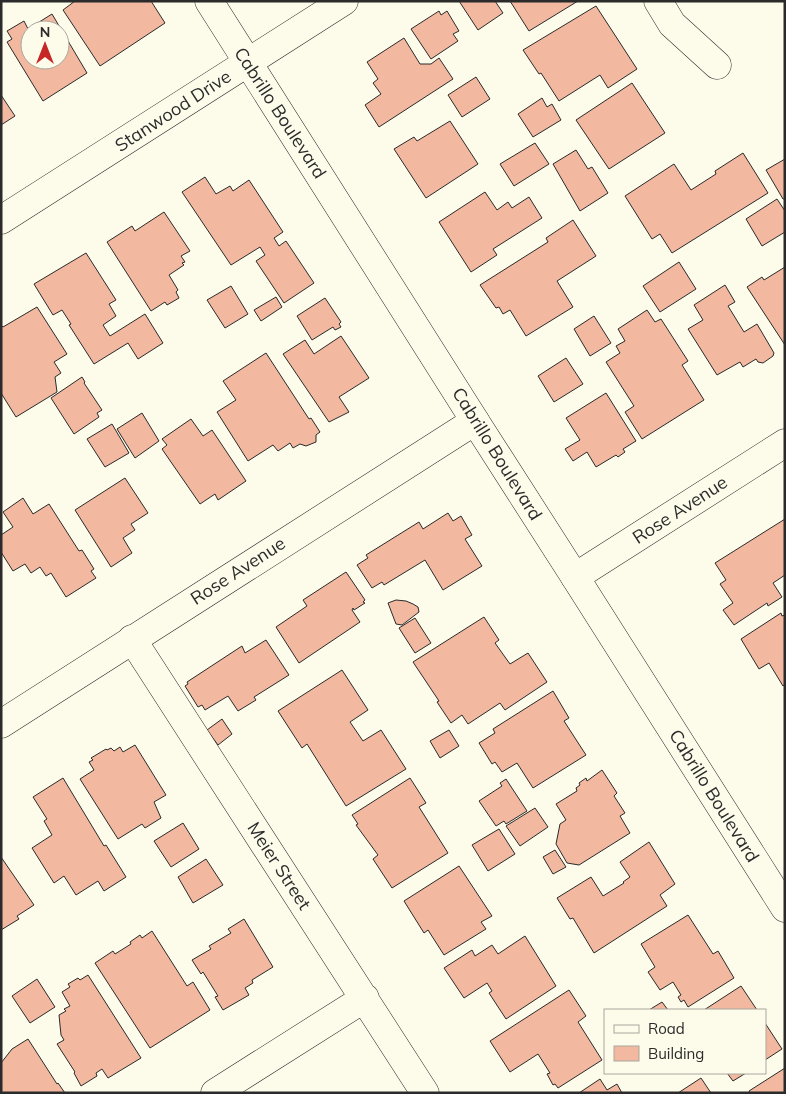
<svg xmlns="http://www.w3.org/2000/svg" width="786" height="1094" font-family="Mulish,sans-serif">
	<rect width="100%" height="100%" fill="#fdfbea"/>
	<path fill="#f2b8a0" stroke="#2b2b2b" fill-rule="evenodd" d="M75,1h76l14,22 -65,43 -37,-56z
		M459,1h36l8,12 -25,17z
		M510,1h68l-49,30z
		M596,6l41,63 -29,19 -8,-13 -41,26 -18,-28 -2,1 -16,-24z
		M439,11l2,4 6,-4 12,20 -6,3 5,7 -27,18 -20,-30z
		M52,14l35,59 -44,28 -36,-59 5,-3 -5,-8 17,-10 4,8zM30,30h30v30h-30z
		M404,38l16,26h11l8,-6 14,21 -74,48 -14,-22 16,-11 -8,-11 5,-4 -11,-17z
		M476,77l14,22 -28,18 -14,-22z
		M632,83l33,50 -56,36 -33,-49z
		M1,95l14,21 -14,9z
		M542,98l5,9 5,-3 9,16 -28,17 -15,-23z
		M450,121l28,43 -52,34 -32,-49 20,-12 3,4z
		M535,143l14,21 -35,22 -14,-22z
		M576,150l12,19 4,-2 16,26 -28,18 -27,-47z
		M743,153l25,40 -96,60 -12,-19 -8,5 -27,-43 49,-32 17,26 25,-16 -1,-3z
		M785,159v40h-2l-17,-29z
		M205,177l11,17 14,-8 3,5 16,-11 34,52 -9,6 5,8 7,-5 28,42 -30,20 -28,-42 9,-6 -5,-8 -29,18 -49,-73z
		M485,192l12,18 11,-8 4,6 17,-11 13,21 -49,31 4,6 -26,17 -32,-50z
		M777,199l8,12v21l-23,14 -16,-27z
		M164,212l26,39 -9,5 4,6 -3,1 2,2 -15,10 9,15 -2,2 3,6 -12,7 -2,-3 -14,9 -44,-69 25,-16 3,5z
		M573,220l23,36 -39,25 16,26 -47,29 -16,-26 -7,4 -4,-7 -3,1 -16,-23 68,-43 -2,-4z
		M86,253l30,47 -7,4 7,12 -13,9 7,11 35,-22 18,29 -25,16 -10,-16 -34,21 -25,-39 2,-1 -9,-14 -9,5 -19,-31z
		M679,262l17,27 -36,23 -17,-26z
		M785,267v78l-38,-58 15,-10 2,3z
		M725,285l10,17 -7,4 16,26 13,-8 17,29 -1,3 -10,7 -5,-1 -2,-3 -13,8 -3,-5 -23,13 -29,-46 15,-9 -9,-15z
		M231,286l17,28 -23,14 -18,-28z
		M276,297l6,10 -21,14 -7,-11z
		M325,298l16,24 -2,2 2,3 -6,3 -2,-3 -21,13 -15,-24z
		M37,307l30,47 -13,8 7,11 -6,4 2,15 -41,25 -15,-24v-68l2,2z
		M647,310l8,12 6,-3 27,42 -6,4 22,35 -62,39 -17,-27 9,-6 -28,-44 14,-9 -4,-7 9,-5 -7,-12z
		M594,316l17,27 -21,13 -16,-27z
		M341,336l28,42 -30,19 10,15 -20,10 -46,-68 22,-14 9,14z
		M266,353l43,66 2,-1 9,14 -4,3v7l-10,4 -6,-2 -7,4 -3,-5 -12,8 -5,-6 -25,16 -31,-49 19,-12 -13,-19z
		M566,358l17,26 -29,18 -16,-26z
		M82,377l3,5 -1,1 18,27 -5,3 2,4 -25,17 -23,-36z
		M606,393l30,48 -13,8 2,3 -7,5 -2,-2 -20,12 -9,-15 -14,9 -8,-12 15,-9 -14,-22z
		M142,413l17,28 -24,17 -18,-29z
		M191,419l12,17 9,-6 34,51 -28,19 -3,-6 -15,10 -38,-55 5,-4 -5,-6z
		M112,424l17,29 -24,14 -18,-28z
		M125,478l23,35 -17,11 4,6 -12,8 9,15 -21,14 -36,-57z
		M23,498l10,16 16,-10 30,47 3,-1 12,19 -3,2 5,7 -30,19 -15,-24 -5,3 -6,-9 -9,6 -6,-9 -12,7 -12,-19v-17l12,-8 -10,-15z
		M448,513l5,8 8,-5 11,19 -7,4 17,27 -39,24 -18,-30 -41,25 -2,-3 -10,6 -15,-23 11,-7 -2,-3 53,-33 4,7z
		M785,519v56l-12,8 9,14 -14,9 -1,-3 -33,22 -11,-15 10,-7 -13,-19 6,-4 -11,-17z
		M346,572l19,28 -2,2 2,1 -11,7 -1,-2 -1,2 8,12 -61,41 -23,-36 31,-21 -4,-6z
		M396,600l10,1 7,3 5,3 1,5 -17,13 -6,-1 -8,-21z
		M781,613l1,3 3,-1v69l-2,2 -14,-23 -10,6 -18,-30z
		M484,617l15,23 -4,3 15,21 18,-11 19,29 -42,28 -5,-7 -32,21 -6,-9 -11,8 -14,-21 2,-1 -26,-39z
		M415,618l16,25 -16,10 -16,-25z
		M266,640l23,35 -35,22 2,3 -18,11 -10,-15 -23,14 -3,-5 -4,2 -13,-21 3,-2 -1,-2 55,-36 3,7z
		M342,670l26,40 -18,12 13,19 18,-11 25,39 -60,37 -39,-62 -5,4 -24,-37z
		M553,691l16,27 -5,3 22,34 -53,33 -16,-25 -15,9 -7,-10 -3,2 -13,-21 16,-10 -2,-4z
		M222,719l10,15 -14,11 -11,-15z
		M449,730l10,16 -19,12 -10,-17z
		M135,745l31,50 -12,7 7,16 -16,10 -3,-4 -24,15 -38,-60 14,-9 -5,-8 4,-2 -2,-2 15,-9 1,1 4,-2 3,3 6,-4 3,5z
		M602,770l15,23 -3,3 11,17 -5,3 10,17 -51,32 -12,-2 -11,-19 4,-20 6,-4 -10,-16 21,-13 -1,-3 4,-3 -1,-2 7,-5 1,3z
		M63,778l41,68 2,-1 20,32 -22,14 -6,-10 -22,14 -12,-19 -10,7 -22,-35 20,-13 -8,-14 3,-2 -14,-22z
		M410,778l16,25 -7,4 29,46 -56,35 -19,-29 5,-4 -22,-30 2,-1 -6,-9z
		M506,779l21,32 -21,13 -2,-3 -8,5 -17,-25 23,-15 -2,-3z
		M535,808l13,19 -28,19 -14,-20z
		M183,823l16,26 -28,18 -17,-26z
		M499,829l16,25 -27,17 -16,-26z
		M649,842l26,42 -15,11 7,11 -73,47 -21,-35 -3,1 -13,-21 34,-21 12,19 21,-13 -1,-1 7,-5 -10,-15z
		M555,850l11,17 -13,7 -10,-17z
		M1,857l33,48 -17,11 2,3 -18,11z
		M206,859l17,26 -30,18 -15,-26z
		M459,866l33,50 -11,6 5,7 -42,26 -16,-25 -4,3 -20,-32z
		M688,915l25,39 5,-3 16,27 -46,29 -4,-7 -3,2 -3,-5 3,-2 -8,-13 -13,8 -12,-18 7,-5 -14,-23z
		M244,919l29,48 -21,13 1,3 -8,5 4,7 -26,15 -8,-13 3,-1 -15,-24 -2,2 -9,-14 19,-11 -2,-3 22,-13 -3,-4z
		M152,931l35,55 6,-4 17,28 -60,38 -55,-85 18,-12 2,3 16,-10 -1,-2 10,-7 2,3z
		M525,936l31,50 -50,33 -17,-26 3,-2 -5,-8 -23,15 -20,-30 28,-18 3,6 17,-11 6,9z
		M88,975l53,83 -33,20 -6,-9 -6,4 1,3 -16,10 -7,-13 1,-1 -18,-28 7,-4 -3,-5 -2,-20 7,-4 -2,-2 6,-3 -8,-14 8,-5 -2,-3 10,-6 2,2z
		M37,979l18,28 -25,16 -18,-27z
		M741,986l16,24h-53z
		M569,990l17,26 -8,6 24,38 -44,28 -3,-4 -2,1 -6,-11 3,-1 -12,-19 -28,18 -20,-31z
		M662,1002l6,8h-19z
		M765,1023l17,26 -17,11z
		M28,1039l29,45 1,-1 7,10h-64v-30l11,-14z
		M785,1068v25h-35l-1,-2z
		M727,1073h19l-13,8z
		M701,1078l10,15h-33z
		M600,1079l7,11 10,-6 5,9h-43z"/>
	<g fill="none" stroke-linecap="round" stroke-linejoin="round">
		<g stroke="#2b2b2b" stroke-width="29">
			<path id="street" d="M209,1l266,420
				M658,1l14,23 45,41
				M1,220l343,-219
				M575,577l210,331
				M132,639l293,454
				M215,1093l150,-95"/>
		</g>
		<g stroke="#2b2b2b" stroke-width="29">
			<path id="secondary" d="M1,724l474,-303 100,156 210,-134"/>
		</g>
		<use href="#street" stroke="#fdfbea" stroke-width="28"/>
		<use href="#secondary" stroke="#fdfbea" stroke-width="28"/>
	</g>
	<g text-anchor="middle" stroke-width="4" stroke-linejoin="round" paint-order="stroke">
		<g font-size="18" fill="#2b2b2b" stroke="#fdfbea">
			<text transform="translate(173 111) rotate(-33)" y="6">Stanwood Drive</text>
			<text transform="translate(280 113) rotate(57)" y="6">Cabrillo Boulevard</text>
			<text transform="translate(497 454) rotate(58)" y="6">Cabrillo Boulevard</text>
			<text transform="translate(680 510) rotate(-33)" y="6">Rose Avenue</text>
			<text transform="translate(238 571) rotate(-33)" y="6">Rose Avenue</text>
			<text transform="translate(714 796) rotate(58)" y="6">Cabrillo Boulevard</text>
			<text transform="translate(279 866) rotate(57)" y="6">Meier Street</text>
		</g>
	</g>
	<rect width="786" height="1094" fill="none" stroke="#2b2b2b" stroke-width="5"/>
	<rect x="604" y="1009" width="162" height="65" fill="#fdfbea" stroke="#a9a89e"/>
	<rect x="614" y="1025" width="25" height="8" fill="#fdfbea" stroke="#a9a89e"/>
	<text x="648" y="1034" font-size="15" fill="#2b2b2b">Road</text>
	<rect x="614" y="1046" width="25" height="15" fill="#f2b8a0" stroke="#a9a89e"/>
	<text x="648" y="1059" font-size="15" fill="#2b2b2b">Building</text>
	<g transform="translate(45 45)"><circle r="24" fill="#fdfbea" stroke="#a9a89e"/>
	<path d="M0-4L9 19L0 12L-9 19Z" fill="#c62828"/>
	<text y="-8" font-size="14" font-weight="bold" text-anchor="middle" fill="#2b2b2b">N</text>
	</g>
</svg>
